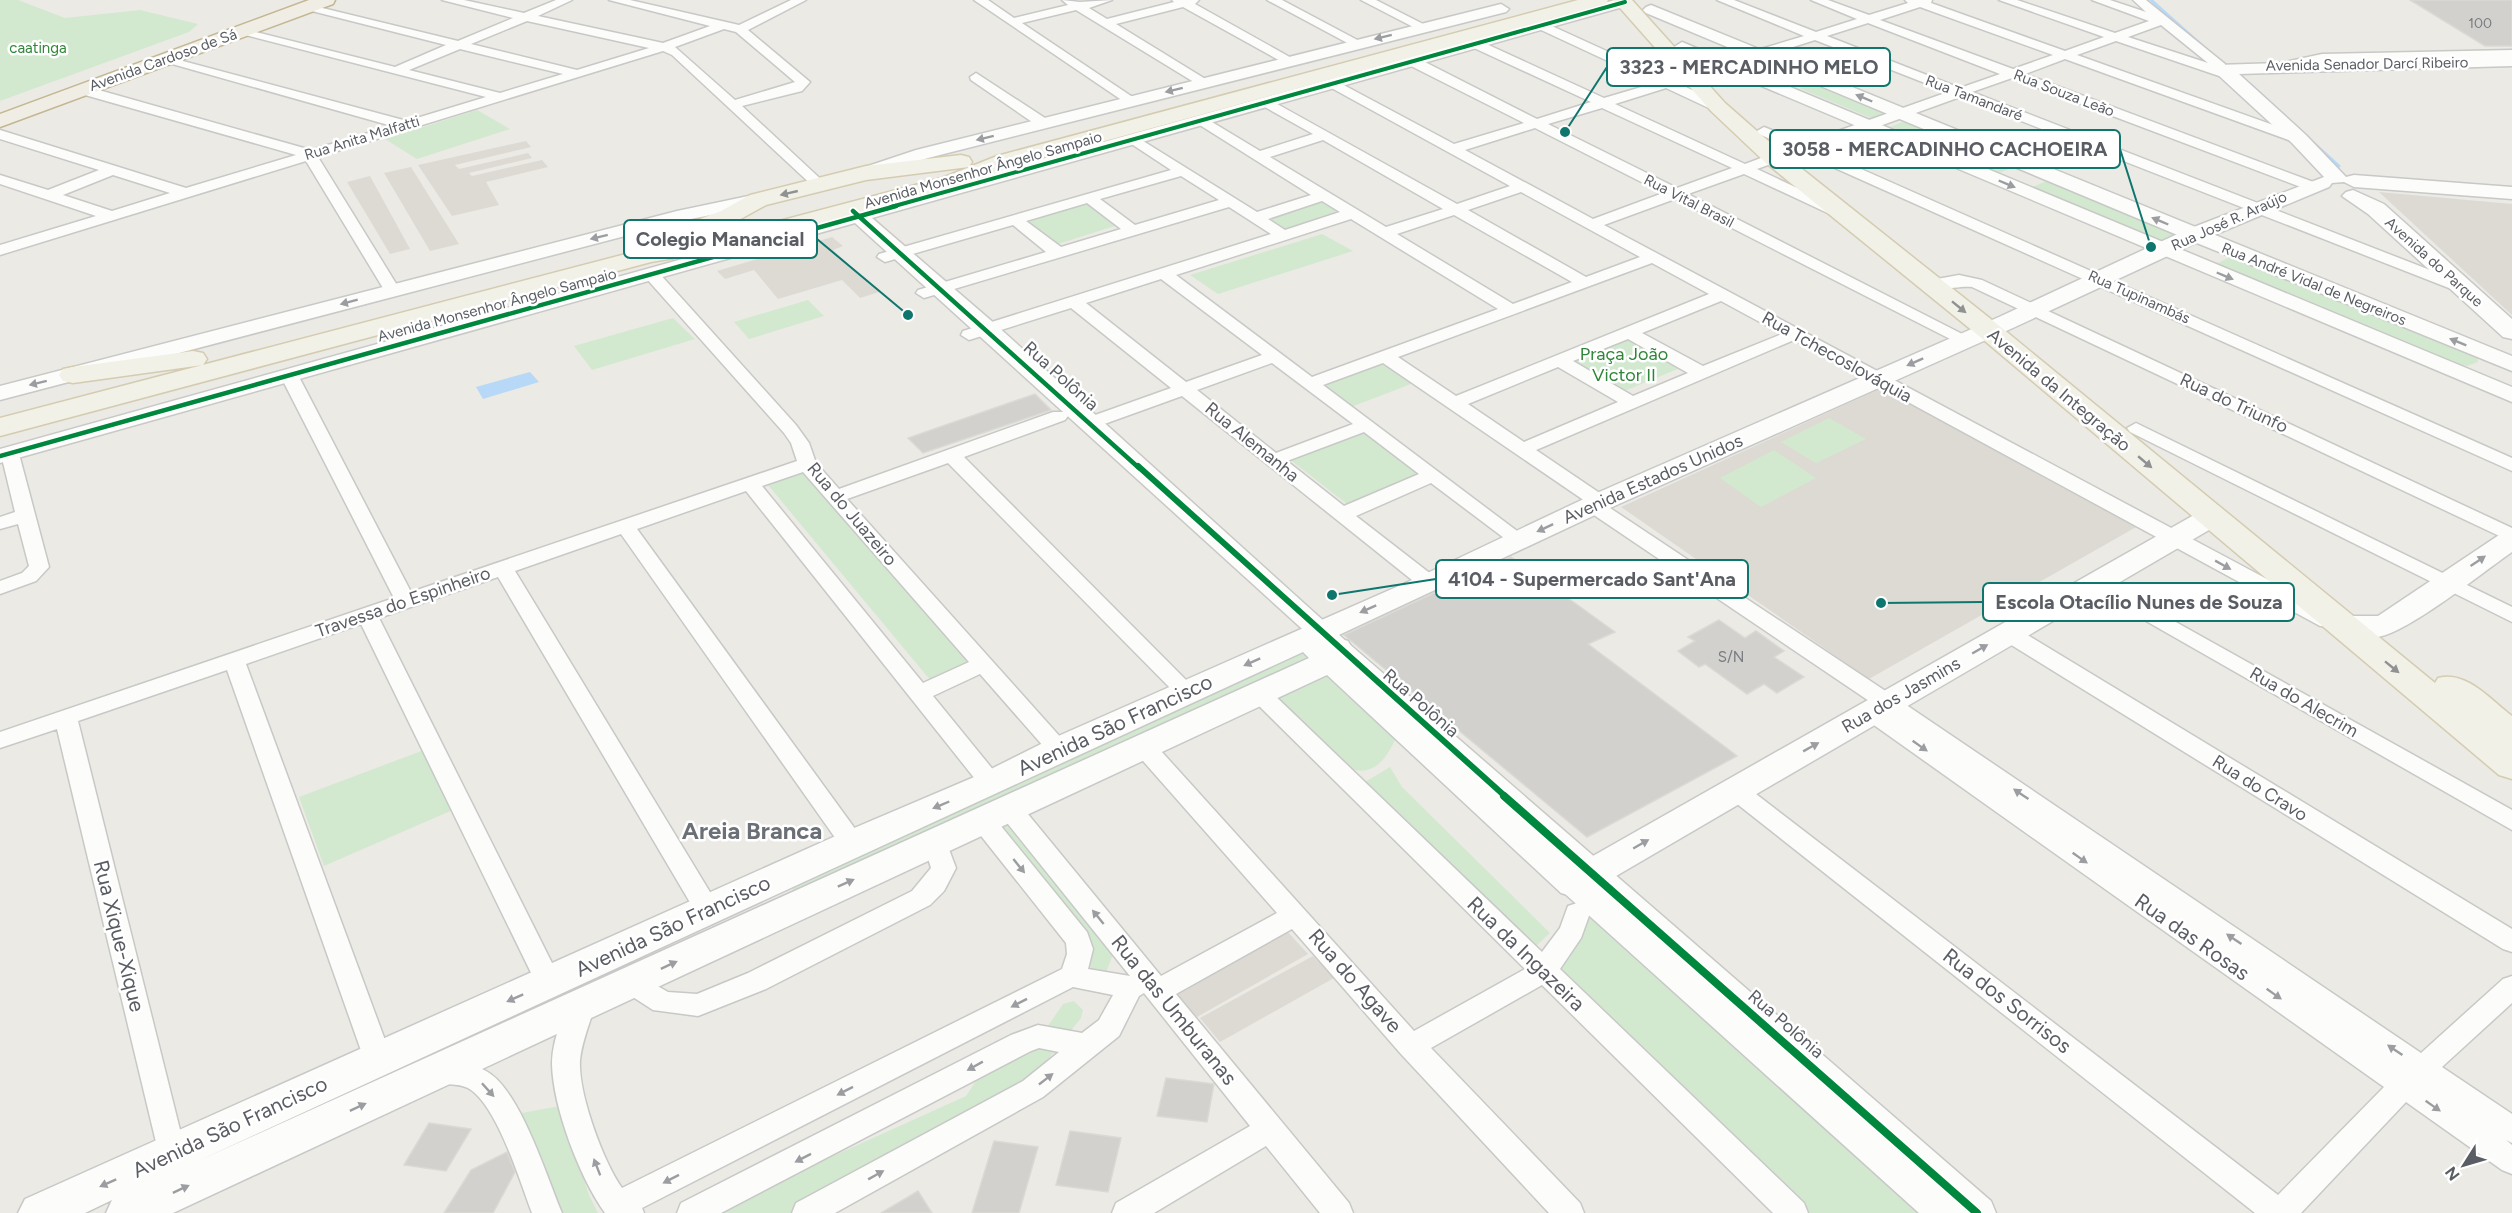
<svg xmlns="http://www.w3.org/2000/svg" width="2512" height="1213" font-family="Figtree,sans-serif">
	<rect width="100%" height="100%" fill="#ebeae5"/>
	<path fill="#dcdad3" d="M526,141l5,6 -76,18 4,4 69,-16 4,5 -63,15 3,3 70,-16 6,7 -62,15 13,23 -47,11 -34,-51z
		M411,167l48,77 -29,7 -46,-78z
		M370,176l40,73 -20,5 -43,-72z
		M2379,192l133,12v111z
		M832,237l11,9 -10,4 46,42 -19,6 -18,-18 -64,19 -24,-29 -29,9 -8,-8z
		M1884,387l254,139 -269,153 -248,-172z
		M1275,918l33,36 -111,63 -33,-38z
		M1313,956l21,22 -114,64 -20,-24z"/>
	<path fill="#d2e9d0" d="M0,0h18l47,18 75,-8 58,14 -9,8 -189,69z
		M1820,81l74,30 -23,7 -72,-30z
		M477,110l33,19 -93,30 -32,-20z
		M1910,119l112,45 -23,9 -109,-46z
		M2055,177l134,56 -24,9 -132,-55z
		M1319,194l28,19 -58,18 -28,-18z
		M1087,203l28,23 -60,19 -32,-22z
		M1322,234l31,17 -135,43 -28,-19z
		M2238,253l239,102 1,7 -11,4 -19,-4 -232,-98z
		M808,300l16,16 -75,23 -15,-17z
		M673,318l22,21 -103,31 -18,-24z
		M1622,335l58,33 -58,24 -56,-33z
		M1389,360l30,21 -68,26 -30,-22z
		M1829,418l37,21 -50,24 -35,-21z
		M1363,427l64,49 -75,32 -64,-50z
		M1774,450l42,28 -55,29 -41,-29z
		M809,468l167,194 -45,19 -163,-196z
		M1301,648l10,12 -514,234 -12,-14z
		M1332,669l67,62c-11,25 -23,49 -54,36l-72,-71z
		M424,750l31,59 -131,57 -25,-69z
		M1390,767l12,20 148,146 -15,14 -170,-165z
		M1003,820l110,134 -13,35 -25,-1 14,-45 -96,-119z
		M1584,901l355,312h-140l-245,-241z
		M1074,1001l9,9 -2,8 -52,65 -237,130h-76l84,-42 166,-75 13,-20 57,-33 27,-39z
		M560,1106l29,89 9,18h-37l-45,-99z"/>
	<path fill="#b7d9f7" d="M530,372l9,10 -56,17 -7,-12z"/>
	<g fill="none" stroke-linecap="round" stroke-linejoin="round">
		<path stroke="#b7d9f7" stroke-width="3" d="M2151,0l55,49
			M2251,85l25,23
			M2305,135l34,31"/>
	</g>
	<path fill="#d2d1ce" stroke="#dad9d4" stroke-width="1.5" d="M2410,0h102v46h-27z
		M1035,394l16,16 -128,43 -15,-15z
		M1511,557l104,75 -27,12 149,112 -150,81 -243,-202z
		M1719,620l26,18 11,-7 28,20 -10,6 30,20 -27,16 -13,-9 -17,10 -42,-30 -6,3 -21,-16 17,-10 -7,-4z
		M1166,1078l48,6 -7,38 -50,-6z
		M429,1123l42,6 -25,42 -42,-6z
		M1070,1131l51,7 -13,54 -52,-7z
		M994,1141l44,6 -19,66h-47z
		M507,1152l8,20 -22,41h-49l27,-43z
		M918,1191l14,22h-51z"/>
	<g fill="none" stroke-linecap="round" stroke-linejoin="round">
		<g stroke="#c8c8c7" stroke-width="3">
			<path id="minor" d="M442,0h22l60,13 32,-13h16l-34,16 125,27 47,-17 -101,-26h21l109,25 52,-25h15l-58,30 62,52 -8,9 -60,15 85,79 -7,4 -5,-1 -143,-133 -9,-4 -345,106 82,133 -2,3h-12l-80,-132 -306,94v-10l96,-29 -96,-32v-9l48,15 51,-20 -99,-31v-9l186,58 110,-33 -218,-62v-6h10l223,63 81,-24 -234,-66 6,-4 243,65 79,-24 -252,-65 6,-4 155,39 51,-22 -146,-37 6,-4 152,37 55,-23zM527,21l122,27 -72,22 -106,-26zM724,29l12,3 59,50 -60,18 -60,-53zM460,49l103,25 -63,19 -91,-23zM113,175l57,18 -58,18 -49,-16z
				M974,0h14l26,18 54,-13 -6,-5 18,2 32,-2 -23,8 18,11 67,-17 -2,-2h27l-4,4 100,56 -1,3h-10l-101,-56 -67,17 91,56v6l-5,1 -126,-77 -54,13 112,75 2,3 -7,4z
				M1267,0h15l81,43 -6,4 -4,-1z
				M1361,0h15l53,27 -10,3z
				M1717,0h17l82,32 41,-13 -46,-19h17l41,15 39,-12 -3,-3h27l-1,3 134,48 39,-14 -105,-37h18l98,33 34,-12 -57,-21h18l36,12 -13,-12h13l79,64v5l13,4v6h-10l-112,-38 -39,14 227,81v6h-10l-229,-83 -40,15 291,109 2,3 -2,3h-10l-294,-111 -40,14 494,192 2,3 -2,3h-12l-494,-193 -144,52 696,309v13l-753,-337 -2,-3 7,-4 40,16 144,-51 -133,-52 -53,17h-8v-6l50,-15zM1920,7l133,48 -40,14 -133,-49zM1868,23l132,51 -40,14 -133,-52zM2161,25l47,38 -80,-26z
				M1543,22l125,57 67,-15v6l-56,14 44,20v6h-10l-47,-22 -51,16 130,60 24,-9h10v6l-22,8 87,41 3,3 -3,3h-10l-90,-42 -56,20 284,145 -2,4h-12l-283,-144 -71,26 732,391 3,5 -3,5h-16l-526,-286 -258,110 71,48 3,4 -3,4 289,192 525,355 82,-74 9,-3v27l-70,64 70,47v29l-6,-3 6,5v29l-10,-4 -96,-68 -105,111h-46l-528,-417 -4,-6 4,-6 8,-2 8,2 535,411 106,-108 -520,-369 -3,-5 3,-5 14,-1 -293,-198 -3,-4 3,-4 -202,-138 -60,22 206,155 -3,4h-14l-81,-61 -75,33 80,62 3,5 -3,5h-14l-240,-192 -86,31h-12l-3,-4 3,-4 87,-31 -100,-80 -102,32 -8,-5 2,-4 308,-97 -42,-27 -305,91 -8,-5 2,-3 128,-38 -33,-27 -128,37 -8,-5 2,-3 292,-84 -41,-27v-6l5,-1 122,76 54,-17 -116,-73 2,-3h10l53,32 53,-17 -50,-28 -2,-3 7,-4 189,105 53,-18 -184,-101 2,-3h10l116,62 70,-21 -115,-58v-6h10l118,60 54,-17 -117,-54v-6h8l122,56 51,-15 -116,-54v-6zM1602,108l130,60 -55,20 -129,-64zM1535,128l128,65 -70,26 -128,-69zM1323,140l120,69 -57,18 -116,-70zM1181,176l38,24 -84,25 -35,-26zM1521,192l119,65 -54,20 -118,-67zM1322,201l18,11 -55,18 -17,-11zM1087,203l34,26 -60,18 -35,-26zM1454,215l118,67 -59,22 -116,-70zM1351,219l147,90 -186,68 -136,-102zM1652,263l57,31 -253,102 -58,-39zM1161,279l101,76 -76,27 -100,-79zM1721,301l61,33 -79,32 -61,-33zM1628,339l60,34 -55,23 -60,-35zM1272,363l81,61 -77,29 -79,-63zM1558,367l60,35 -94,40 -56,-38zM1364,432l55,42 -75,32 -57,-45z
				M976,73l72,47v6h-10l-67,-46 -1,-3z
				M652,270l6,2 138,153 13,18 7,20 23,26 214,-77h12l3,4 -3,4 -101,37 233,234 -3,5 -8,2 -8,-2 -230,-233 -101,36 224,250 -4,6 -8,2 -8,-2 -71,-81 -47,22 66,81 4,6 -4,6 -8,2 -8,-2 -237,-298 -109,38 224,308 3,6 -3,6 -9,3 -9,-3 -222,-315 -106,37 201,331 4,7 -4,7 -9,3 -9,-3 -200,-339 -119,41 183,365 -4,8 -9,3 -9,-3 -4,-8 -175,-359 -115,40 146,395 -4,8 -10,4 -10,-4 -4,-8 -137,-389 -149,51 108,433 -5,9 -10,4 -10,-4 -104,-434 -57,19v-16l394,-134 -114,-223 3,-4 6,-1 9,5 113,217 386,-131 -6,-18 -7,-10 -138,-155 -2,-3 2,-3zM803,472l166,190 -46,21 -161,-197z
				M1959,275l23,5 530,248v14l-540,-255c-13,-2 -40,7 -48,-3l2,-3z
				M2136,423l376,184v15l-382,-190 -3,-4z
				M10,448l9,6 30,113 -13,14 -36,13v-13l22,-8 7,-7 -11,-42 -18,5v-12l15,-5 -14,-58z
				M2097,578l415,232v20l-422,-241 -3,-5 3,-5z
				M2008,626l8,2 496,301v23l-9,-3 -503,-311 -3,-5 3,-5z
				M1260,687l8,2 274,263 18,-24 8,-22 9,-3 9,3 4,7 -9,25 -21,31 244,234 4,10h-35l-231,-228 -111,63 149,155 4,10h-35l-148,-159 -109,-125 -116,65 173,209 4,10h-33l-54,-67 -112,67h-42l4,-10 134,-77 -106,-133 -5,3 -20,40 -76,61 -208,116h-43l4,-10 227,-122 36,-29 -20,-4 -8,3 -310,162h-44l4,-10 330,-168 27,-10 44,8 17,-13 14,-25 -40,-8 -431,221 2,5h-39c-25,-35 -52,-105 -53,-149 0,-21 10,-48 19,-67l10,-3 10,3 4,8c-5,18 -13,36 -15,55 -2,33 23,101 42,128l440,-219 5,-15 -1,-11 -92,-116 -3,-6 3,-6 9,-3 9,3 95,117 6,17 -5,20 42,7 -130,-162 -3,-6 3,-6 9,-3 9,3 143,174 116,-63 -141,-160 -4,-6 4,-6 8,-2 8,2 262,290 111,-62 -273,-270 -3,-5 3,-5z
				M935,833l9,3 12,32 -12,23 -14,14 -164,84 -68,27 -45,-6 -31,-20 -4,-8 4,-8 9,-3 37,21 29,2 51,-21 164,-82 19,-23 -8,-26 3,-6z
				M441,1061c15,1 31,2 45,10 34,18 61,107 76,142h-30c-12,-31 -35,-109 -64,-125 -10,-5 -26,-3 -37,-7l-4,-8 4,-8z"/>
		</g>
		<g stroke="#c8c8c7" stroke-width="3">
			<path id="tertiary" d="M1615,0l18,2 -3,3 -758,213 123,106 352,318 644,559 5,12h-77l-356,-321 -5,-9 5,-9 7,-2 -715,-649 -855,240v-14l844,-235 -4,-5 3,-4 7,-2 12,6z
				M1501,4l8,5 -3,3 -578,146 -62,21 -9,-6 2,-4 57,-19z
				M1651,5l861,351v15l-325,-132 -541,-226 -3,-3 3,-3z
				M1682,42l830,345v15l-836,-352 -2,-3z
				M2512,50v10l-190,4 -36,7 -8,-5 2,-3 42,-9z
				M758,194l10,6 -3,4 -79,16 -686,180v-14l677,-175z"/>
		</g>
		<g stroke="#c7c8c7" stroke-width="3">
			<path id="secondary" d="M2512,56v10l-273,8 67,61 40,42 8,-2 158,12v12l-158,-12 -10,-5 -12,1 -3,4 -127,53 -187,87 -405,181 -284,133 11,-3 11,3 4,7 -5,11 230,206 624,-354 10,-2 10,2 4,6 -4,6 -634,370 -13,4 -13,-4 -234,-218 -1154,538h-67l6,-13 -27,13h-67l7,-14 815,-365 139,-59 68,-34 372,-164 171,-81 409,-179 187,-87 138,-53 -32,-34 -76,-70 -2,-4 2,-4zM1303,652l6,6 -1111,503z
				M2353,190l31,14 128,115v20l-9,-2 -135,-123 -26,-18 4,-4z
				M2512,530v22c-29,20 -103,80 -134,85 -15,2 -33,0 -47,-4l-4,-7 4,-7 11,-3h36l124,-83z"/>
		</g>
		<g stroke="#d4ccb1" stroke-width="3">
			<path id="primary" d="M1578,0h30l-2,4 -593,162 -55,22 -229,61 -78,13 -651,174v-18l641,-168 78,-13 223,-59 55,-22z
				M1613,0h19l93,103 57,50 215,171 438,359 3,-5c28,-8 53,22 74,38v63l-13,-4 -520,-439 -213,-173 -55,-52z
				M961,155l8,2 3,5 -3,5 -103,13 -100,25 -29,16 -51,20 -9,2 -9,-2 -3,-5 3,-5 53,-20 29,-16 116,-29z
				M193,351l10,2 4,6 -4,6 -130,18 -10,-2 -4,-6 4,-6 10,-2z"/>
		</g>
		<g stroke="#c3b692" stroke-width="3">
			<path id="trunk" d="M309,0h26l-2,4 -333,123v-13z"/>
		</g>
		<use href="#minor" fill="#fcfcfb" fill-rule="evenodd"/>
		<use href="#tertiary" fill="#fcfcfb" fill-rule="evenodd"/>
		<use href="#secondary" fill="#fcfcfb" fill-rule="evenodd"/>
		<use href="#primary" fill="#f2f1e7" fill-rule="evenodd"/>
		<use href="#trunk" fill="#f0eee4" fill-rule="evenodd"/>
		<g stroke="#fff" stroke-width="6">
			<path id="cycleway-far3" d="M891,207l734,-205"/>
		</g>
		<g stroke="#fff" stroke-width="8">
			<path id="cycleway-far2" d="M853,211l286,257
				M0,456l896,-250"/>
		</g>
		<g stroke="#fff" stroke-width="10">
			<path id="cycleway-far1" d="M1138,466l368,331"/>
		</g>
		<g stroke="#fff" stroke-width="11">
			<path id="cycleway" d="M1504,796l473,417"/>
		</g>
		<use href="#cycleway-far3" stroke="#00873e" stroke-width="4"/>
		<use href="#cycleway-far2" stroke="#00873e" stroke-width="4.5"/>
		<use href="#cycleway-far1" stroke="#00873e" stroke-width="6"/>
		<use href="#cycleway" stroke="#00873e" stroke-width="8"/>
	</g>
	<defs><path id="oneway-solid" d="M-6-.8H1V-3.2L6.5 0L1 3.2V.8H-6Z" transform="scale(1.5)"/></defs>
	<g fill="#9b9da0">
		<use href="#oneway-solid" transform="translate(1383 37) rotate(166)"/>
		<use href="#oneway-solid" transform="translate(1174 90) rotate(166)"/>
		<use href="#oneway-solid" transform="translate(1864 98) rotate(-157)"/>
		<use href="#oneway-solid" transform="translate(985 138) rotate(166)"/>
		<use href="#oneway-solid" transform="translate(2007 184) rotate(23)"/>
		<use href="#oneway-solid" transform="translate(2160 221) rotate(-157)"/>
		<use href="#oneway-solid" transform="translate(599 237) rotate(166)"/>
		<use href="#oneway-solid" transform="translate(2225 276) rotate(23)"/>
		<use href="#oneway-solid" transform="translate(349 302) rotate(165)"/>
		<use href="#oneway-solid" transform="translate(2458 342) rotate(-158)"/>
		<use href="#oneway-solid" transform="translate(1915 362) rotate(156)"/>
		<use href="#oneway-solid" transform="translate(38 383) rotate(166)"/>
		<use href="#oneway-solid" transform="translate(1545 528) rotate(155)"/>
		<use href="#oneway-solid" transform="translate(2478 561) rotate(-34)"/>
		<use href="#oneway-solid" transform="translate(2223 565) rotate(29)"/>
		<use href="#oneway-solid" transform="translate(1368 609) rotate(156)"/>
		<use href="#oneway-solid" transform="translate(1980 649) rotate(-30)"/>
		<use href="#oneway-solid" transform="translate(1252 662) rotate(156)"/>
		<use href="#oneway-solid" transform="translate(1920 746) rotate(35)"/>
		<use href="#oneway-solid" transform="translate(1811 747) rotate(-29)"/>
		<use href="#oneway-solid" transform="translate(2021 794) rotate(-146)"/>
		<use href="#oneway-solid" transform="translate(941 805) rotate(157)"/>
		<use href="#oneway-solid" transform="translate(1641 844) rotate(-30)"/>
		<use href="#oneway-solid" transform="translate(2080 858) rotate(35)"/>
		<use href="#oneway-solid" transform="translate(1019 866) rotate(51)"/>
		<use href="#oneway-solid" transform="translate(846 883) rotate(-24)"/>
		<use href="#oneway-solid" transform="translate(1098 917) rotate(-129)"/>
		<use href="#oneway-solid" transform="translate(2234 939) rotate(-146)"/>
		<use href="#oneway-solid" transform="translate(669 965) rotate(-25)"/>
		<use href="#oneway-solid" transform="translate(2274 994) rotate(35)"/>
		<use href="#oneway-solid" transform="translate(515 998) rotate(156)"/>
		<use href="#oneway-solid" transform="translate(1019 1003) rotate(153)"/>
		<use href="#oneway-solid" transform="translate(2395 1050) rotate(-146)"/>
		<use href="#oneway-solid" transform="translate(975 1066) rotate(151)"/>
		<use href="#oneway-solid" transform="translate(1046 1079) rotate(-38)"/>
		<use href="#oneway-solid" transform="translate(488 1090) rotate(48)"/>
		<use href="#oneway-solid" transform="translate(845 1091) rotate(153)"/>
		<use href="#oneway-solid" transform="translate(2433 1106) rotate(35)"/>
		<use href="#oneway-solid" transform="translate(358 1107) rotate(-25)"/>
		<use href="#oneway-solid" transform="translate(803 1158) rotate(153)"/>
		<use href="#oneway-solid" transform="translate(597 1167) rotate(-111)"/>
		<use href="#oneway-solid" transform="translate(876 1175) rotate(-29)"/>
		<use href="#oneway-solid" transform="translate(671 1179) rotate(153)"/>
		<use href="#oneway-solid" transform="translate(108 1183) rotate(156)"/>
		<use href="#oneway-solid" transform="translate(181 1189) rotate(-25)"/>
	</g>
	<g fill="#8f9192">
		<use href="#oneway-solid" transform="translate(789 193) rotate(167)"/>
		<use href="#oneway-solid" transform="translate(1959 307) rotate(39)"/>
		<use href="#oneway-solid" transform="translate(2145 462) rotate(40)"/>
		<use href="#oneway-solid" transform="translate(2392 667) rotate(39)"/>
	</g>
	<g text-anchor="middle" stroke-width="5" stroke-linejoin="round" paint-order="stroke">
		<g font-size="14" fill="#797c80">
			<text x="2480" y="28">100</text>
		</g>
		<g font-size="15" fill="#2f8638" stroke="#fff">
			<text x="38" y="53">caatinga</text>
		</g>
		<g font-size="15" fill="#5a5e64" stroke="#fff">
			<text transform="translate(163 60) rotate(-20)" y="5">Avenida Cardoso de Sá</text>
			<text transform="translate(2367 64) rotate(-1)" y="5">Avenida Senador Darcí Ribeiro</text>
			<text transform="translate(2064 93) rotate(21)" y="5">Rua Souza Leão</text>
			<text transform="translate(1974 98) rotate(21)" y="5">Rua Tamandaré</text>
			<text transform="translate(362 138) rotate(-17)" y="5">Rua Anita Malfatti</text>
			<text transform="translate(983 170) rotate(-16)" y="5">Avenida Monsenhor Ângelo Sampaio</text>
			<text transform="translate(1689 201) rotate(27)" y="5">Rua Vital Brasil</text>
			<text transform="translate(2229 221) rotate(-24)" y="5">Rua José R. Araújo</text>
			<text transform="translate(2434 262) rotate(42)" y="5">Avenida do Parque</text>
			<text transform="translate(2314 284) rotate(22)" y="5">Rua André Vidal de Negreiros</text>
			<text transform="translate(2139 297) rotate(24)" y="5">Rua Tupinambás</text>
			<text transform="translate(497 305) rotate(-15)" y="5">Avenida Monsenhor Ângelo Sampaio</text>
		</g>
		<g font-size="15" fill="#797c80">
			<text x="1731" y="662">S/N</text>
		</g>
		<g font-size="18" fill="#2f8638" stroke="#fff">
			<text x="1624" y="360">Praça João<tspan x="1624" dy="21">Victor II</tspan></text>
		</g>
		<g font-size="18" fill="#5a5e64" stroke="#fff">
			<text transform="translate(1837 357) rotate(29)" y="6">Rua Tchecoslováquia</text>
			<text transform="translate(1061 376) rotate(42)" y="6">Rua Polônia</text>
			<text transform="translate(2059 390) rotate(40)" y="6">Avenida da Integração</text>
			<text transform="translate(2234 403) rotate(25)" y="6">Rua do Triunfo</text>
			<text transform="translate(1252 442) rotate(39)" y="6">Rua Alemanha</text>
			<text transform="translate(1653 479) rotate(-24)" y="6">Avenida Estados Unidos</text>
			<text transform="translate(852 514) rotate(50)" y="6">Rua do Juazeiro</text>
			<text transform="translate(403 602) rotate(-19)" y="6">Travessa do Espinheiro</text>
			<text transform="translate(1901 695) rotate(-30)" y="6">Rua dos Jasmins</text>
			<text transform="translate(2304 702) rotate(30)" y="6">Rua do Alecrim</text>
			<text transform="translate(1421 703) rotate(41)" y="6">Rua Polônia</text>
			<text transform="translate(2260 788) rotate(32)" y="6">Rua do Cravo</text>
			<text transform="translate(1786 1024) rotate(41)" y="6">Rua Polônia</text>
		</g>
		<g font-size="21" fill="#5a5e64" stroke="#fff">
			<text transform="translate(1115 725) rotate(-25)" y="7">Avenida São Francisco</text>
			<text transform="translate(673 926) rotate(-25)" y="7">Avenida São Francisco</text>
			<text transform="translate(119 936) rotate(76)" y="7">Rua Xique-Xique</text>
			<text transform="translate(2192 937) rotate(35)" y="7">Rua das Rosas</text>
			<text transform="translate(1526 954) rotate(44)" y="7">Rua da Ingazeira</text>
			<text transform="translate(1355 981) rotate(49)" y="7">Rua do Agave</text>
			<text transform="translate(2007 1001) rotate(38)" y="7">Rua dos Sorrisos</text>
			<text transform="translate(1174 1010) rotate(51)" y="7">Rua das Umburanas</text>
			<text transform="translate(230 1127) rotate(-25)" y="7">Avenida São Francisco</text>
		</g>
		<g font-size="24" font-weight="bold" fill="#6b7076" stroke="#fff">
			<text x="752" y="839">Areia Branca</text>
		</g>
	</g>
	<path fill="none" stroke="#0f766e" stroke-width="2" d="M1565 132L1607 67M2151 247L2120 149M908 315L817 239M1332 595L1436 579M1881 603L1983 602"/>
	<g fill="#0f766e" stroke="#fff" stroke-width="2">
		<circle cx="1565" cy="132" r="6"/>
		<circle cx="2151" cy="247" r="6"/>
		<circle cx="908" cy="315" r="6"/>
		<circle cx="1332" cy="595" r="6"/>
		<circle cx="1881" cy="603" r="6"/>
	</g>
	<g fill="#fff" stroke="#0f766e" stroke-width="2">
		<rect x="1607" y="48" width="283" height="38" rx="6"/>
		<rect x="1770" y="130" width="350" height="38" rx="6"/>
		<rect x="624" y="220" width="193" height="38" rx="6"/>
		<rect x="1436" y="560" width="312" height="38" rx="6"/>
		<rect x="1983" y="583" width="311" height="38" rx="6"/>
	</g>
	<g font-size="20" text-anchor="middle" font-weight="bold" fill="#5a5e64">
		<text x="1749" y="74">3323 - MERCADINHO MELO</text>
		<text x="1945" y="156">3058 - MERCADINHO CACHOEIRA</text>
		<text x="720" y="246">Colegio Manancial</text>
		<text x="1592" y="586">4104 - Supermercado Sant'Ana</text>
		<text x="2139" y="609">Escola Otacílio Nunes de Souza</text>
	</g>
	<g transform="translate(2464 1165) rotate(233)" stroke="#ffffff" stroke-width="4.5" paint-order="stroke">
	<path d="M0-4.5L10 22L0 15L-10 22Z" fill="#5a5e64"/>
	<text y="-9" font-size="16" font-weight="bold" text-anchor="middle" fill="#5a5e64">N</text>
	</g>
</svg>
